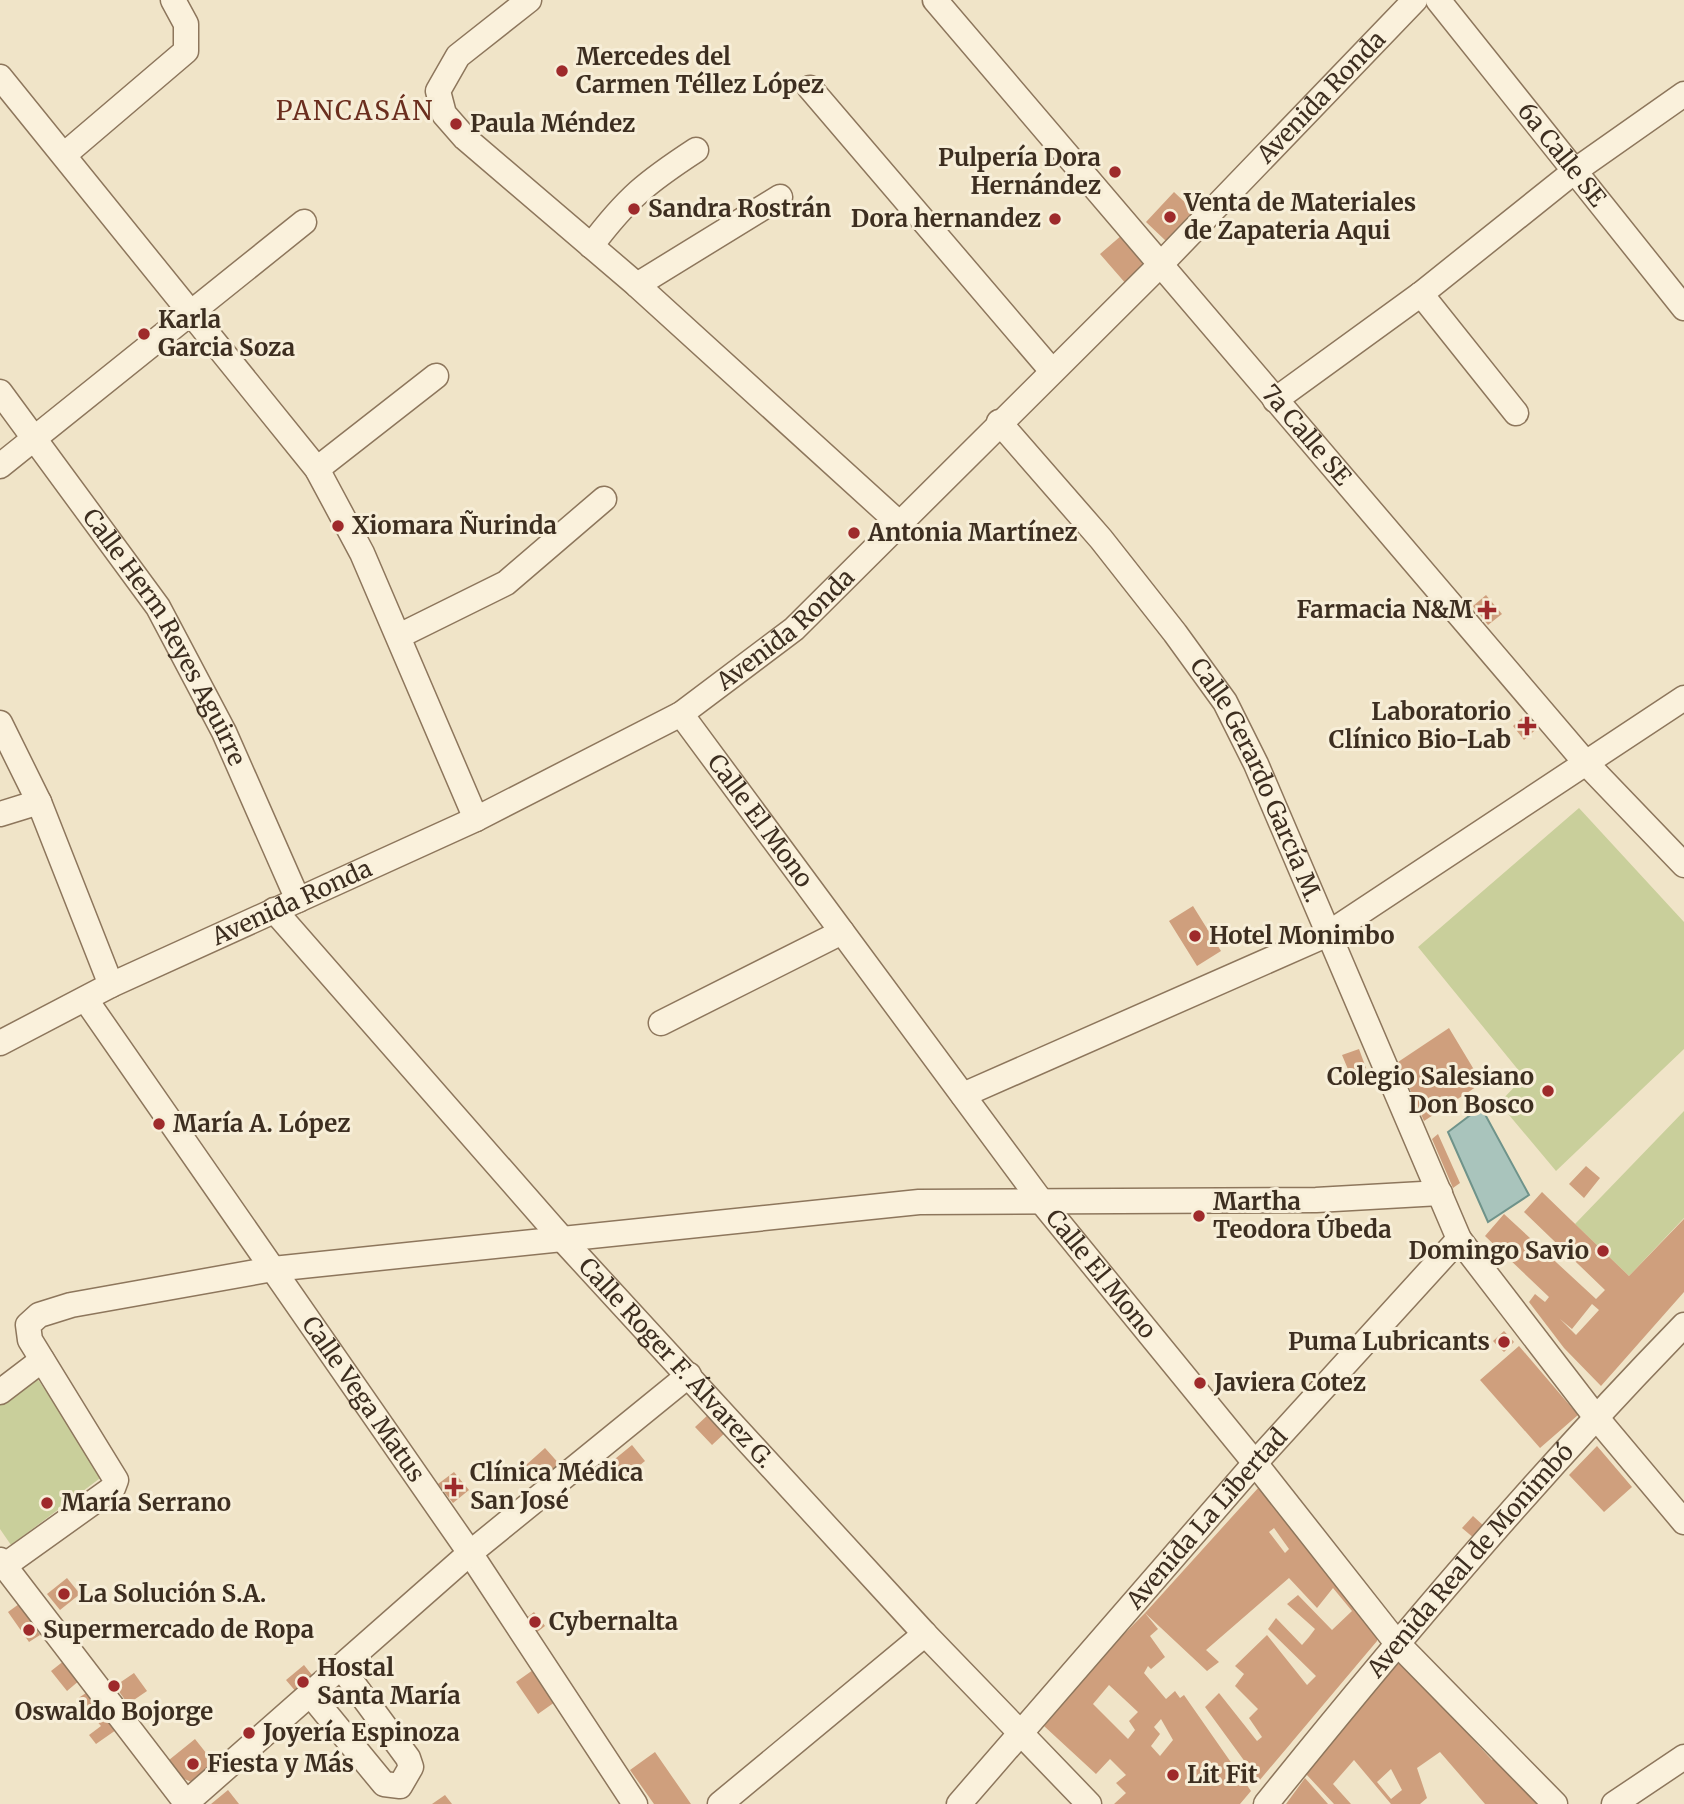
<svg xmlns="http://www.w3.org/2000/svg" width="1684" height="1804" font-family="Merriweather,serif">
	<rect width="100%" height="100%" fill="#f0e4c8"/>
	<path fill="#c9cf9b" d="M1579,808l105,114v127l-128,122 -57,-68 25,-26 -106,-130z
		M1684,1111v107l-55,58 -54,-52z
		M37,1378l66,98 -92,69 -11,-16v-124z"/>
	<path fill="#a9c4bc" stroke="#6f938a" stroke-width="2" d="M1481,1107l48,88 -41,27 -40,-90z"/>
	<path fill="#cf9f7d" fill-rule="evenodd" d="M1174,192l20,19 -28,30 -20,-19z
		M1122,235l21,29 -4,11 -12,10 -27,-31z
		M1486,595l16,19 -14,11 -15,-19z
		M1530,711l11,14 -17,15 -11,-14z
		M1193,906l28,45 -24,15 -28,-45z
		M1449,1028l33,55 -58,38 -26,-59z
		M1359,1049l7,19 -16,6 -8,-19z
		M1438,1134l22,49 -7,5 -21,-49z
		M1586,1166l14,12 -16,20 -15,-14z
		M1542,1192l87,84 55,-57v73l-83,94 -37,-38 -35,-46 6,-8 10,8 4,-5 -64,-61 19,-22 92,85 9,-9 -81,-78zM1592,1304l7,6 -23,25 -16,-16 12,10z
		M1504,1331l10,11 -10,10 -11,-11z
		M1519,1346l59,69 -38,33 -60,-68z
		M709,1414l17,18 -14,13 -17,-18z
		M632,1445l13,16 -22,18 -13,-16z
		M1597,1446l35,41 -28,25 -35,-37z
		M545,1448l17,19 -19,16 -17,-18z
		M454,1472l15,18 -16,13 -15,-19z
		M1259,1487l118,147v7l-118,140 -54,-74 14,-14 38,48 5,-4 -13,-19 9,-9 -23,-23 9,-12 -9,-8 32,-31 40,50 9,-9 -48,-47 8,-11 26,27 7,-8 6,-8 -28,-25 11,-9 34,35 20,-19 -19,-23 -16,20 -28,-30 -83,72 13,12 -12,9 -62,-58zM1274,1528l15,21 -4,4 -16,-21z
		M1473,1516l12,11 -10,12 -13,-11z
		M67,1578l13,16 -20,16 -13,-16z
		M19,1604l21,31 -11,7 -21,-30z
		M534,1612l11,14 -9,7 -11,-14z
		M1145,1613l13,16 -8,7 15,21 -14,12 -3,-3 -4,7 22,26 9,-8 5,7 4,-3 67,96 -11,13h-126l12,-11 -10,-10 10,-8 -16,-16 -14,15 -52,-48 77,-89zM1109,1685l29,27 -9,9 6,9 -7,9 -35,-35zM1161,1719l12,21 -13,16 -9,-10 9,-12 -6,-7z
		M1401,1658l71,70 -5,5 25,27 3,-3 45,47h-55l-45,-52 -23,16 10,30 -7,6h-29l-37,-44 -21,24 18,20h-17l-28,-30zM1391,1769l11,21 -11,9 -14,-17z
		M65,1660l15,20 -13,11 -16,-20z
		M304,1665l16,20 -18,14 -16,-19z
		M533,1670l22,32 -17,12 -22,-32z
		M134,1673l13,18 -19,13 -13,-18z
		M89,1691l12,17 -12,7 -12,-16z
		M103,1711l13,19 -20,14 -7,-9 12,-9 -7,-8z
		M195,1739l23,29 -22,16 -14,-6 -13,-18z
		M655,1752l36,52h-37l-24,-34z
		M1305,1778l23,26h-42z
		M228,1790l11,14h-28z
		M445,1795l7,9h-20z"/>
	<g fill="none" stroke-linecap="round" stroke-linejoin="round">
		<g stroke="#8d765c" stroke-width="27">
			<g id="minor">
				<path d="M529,0l-71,56 -20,35 6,23 21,24 172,147 264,240"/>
				<path id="s1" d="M935,0l650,762 99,103"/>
				<path id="s2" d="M1438,0l246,308"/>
				<path d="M0,77l317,392 45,84 114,266"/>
				<path d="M810,88l242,283"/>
				<path d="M64,155l122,-104v-27l-13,-24"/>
				<path d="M591,246c36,-48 56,-64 105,-96"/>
				<path d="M637,285l143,-88"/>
				<path d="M1421,294l95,119"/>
				<path id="s3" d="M0,392l158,215 66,125 74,168"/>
				<path d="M1275,400l146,-106 155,-124 108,-76"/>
				<path id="s4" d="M999,422l102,117 74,94 50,69 31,62 203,475 136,177 89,106"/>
				<path d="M0,466l304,-244"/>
				<path d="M317,469l119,-93"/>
				<path d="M399,636l107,-53 98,-84"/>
				<path id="s5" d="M681,714l360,487 214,262 141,179 159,162"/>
				<path d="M0,723l39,79 72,183"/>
				<path d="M0,814l39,-12"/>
				<path id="s6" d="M274,910l290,331 361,393 164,170"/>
				<path id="s7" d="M86,1000l384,553 165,251"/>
				<path d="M661,1023l181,-91"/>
				<path id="s8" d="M0,1043l111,-58 365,-166 205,-105 113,-85 366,-364 255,-265"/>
				<path d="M963,1095l363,-160 358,-237"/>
				<path d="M0,1392l42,-32"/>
				<path d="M0,1560l187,244"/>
				<path d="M4,1566l109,-78 3,-8 -86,-140 -2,-15 11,-10 32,-10 202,-36 646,-67 397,-2 124,-7"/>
				<path d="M310,1694l74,90 16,2 11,-19 -3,-9 -67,-91"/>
				<path d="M185,1804l285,-251 219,-178"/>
				<path d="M720,1804l205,-170"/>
				<path id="s9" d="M959,1804l296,-341 204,-224"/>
				<path id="s10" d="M1266,1804c133,-165 270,-327 418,-479"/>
				<path d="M1614,1804l70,-47"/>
			</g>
		</g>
		<use href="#minor" stroke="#faf1dc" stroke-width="24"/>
	</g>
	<g fill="#9e2a2b" stroke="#f7eed8" stroke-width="2.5">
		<circle cx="562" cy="71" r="7"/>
		<circle cx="456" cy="124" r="7"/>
		<circle cx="1115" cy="172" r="7"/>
		<circle cx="634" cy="209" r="7"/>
		<circle cx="1170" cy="217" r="7"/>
		<circle cx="1055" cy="219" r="7"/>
		<circle cx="144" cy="334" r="7"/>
		<circle cx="338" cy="526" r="7"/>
		<circle cx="854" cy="533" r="7"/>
		<path d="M1483.5 599.5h7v7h7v7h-7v7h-7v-7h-7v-7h7z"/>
		<path d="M1523.5 715.5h7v7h7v7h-7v7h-7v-7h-7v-7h7z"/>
		<circle cx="1195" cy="936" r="7"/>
		<circle cx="1548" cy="1091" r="7"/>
		<circle cx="159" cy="1124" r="7"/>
		<circle cx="1199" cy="1216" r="7"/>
		<circle cx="1603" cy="1251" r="7"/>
		<circle cx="1504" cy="1342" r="7"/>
		<circle cx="1200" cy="1383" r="7"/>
		<path d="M450.5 1476.5h7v7h7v7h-7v7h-7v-7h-7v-7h7z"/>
		<circle cx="47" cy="1503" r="7"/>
		<circle cx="64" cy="1594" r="7"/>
		<circle cx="535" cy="1622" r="7"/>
		<circle cx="29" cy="1630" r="7"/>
		<circle cx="303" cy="1682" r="7"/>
		<circle cx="114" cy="1686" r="7"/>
		<circle cx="249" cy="1733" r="7"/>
		<circle cx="193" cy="1764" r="7"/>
		<circle cx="1173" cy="1775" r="7"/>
	</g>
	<g text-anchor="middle" stroke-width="6" stroke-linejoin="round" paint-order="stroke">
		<g font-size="24" font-weight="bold" fill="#3d2e20" stroke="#f7eed8" text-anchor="start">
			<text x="576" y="65">Mercedes del<tspan x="576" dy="28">Carmen Téllez López</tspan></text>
			<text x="470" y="132">Paula Méndez</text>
			<text x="1101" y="166" text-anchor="end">Pulpería Dora<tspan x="1101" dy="28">Hernández</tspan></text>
			<text x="1184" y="211">Venta de Materiales<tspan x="1184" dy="28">de Zapateria Aqui</tspan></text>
			<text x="648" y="217">Sandra Rostrán</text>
			<text x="1041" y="227" text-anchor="end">Dora hernandez</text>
			<text x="158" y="328">Karla<tspan x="158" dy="28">Garcia Soza</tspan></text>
			<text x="352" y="534">Xiomara Ñurinda</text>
			<text x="868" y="541">Antonia Martínez</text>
			<text x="1473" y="618" text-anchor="end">Farmacia N&amp;M</text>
			<text x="1511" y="720" text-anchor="end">Laboratorio<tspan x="1511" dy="28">Clínico Bio-Lab</tspan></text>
			<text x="1209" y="944">Hotel Monimbo</text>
			<text x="1534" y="1085" text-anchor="end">Colegio Salesiano<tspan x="1534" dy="28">Don Bosco</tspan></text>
			<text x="173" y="1132">María A. López</text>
			<text x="1213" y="1210">Martha<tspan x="1213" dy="28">Teodora Úbeda</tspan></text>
			<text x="1589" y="1259" text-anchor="end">Domingo Savio</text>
			<text x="1490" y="1350" text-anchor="end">Puma Lubricants</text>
			<text x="1214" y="1391">Javiera Cotez</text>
			<text x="470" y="1481">Clínica Médica<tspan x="470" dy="28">San José</tspan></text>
			<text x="61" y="1511">María Serrano</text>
			<text x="78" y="1602">La Solución S.A.</text>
			<text x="549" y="1630">Cybernalta</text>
			<text x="43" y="1638">Supermercado de Ropa</text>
			<text x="317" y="1676">Hostal<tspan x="317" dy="28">Santa María</tspan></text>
			<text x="114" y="1720" text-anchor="middle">Oswaldo Bojorge</text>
			<text x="263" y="1741">Joyería Espinoza</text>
			<text x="207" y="1772">Fiesta y Más</text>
			<text x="1187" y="1783">Lit Fit</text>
		</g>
		<g font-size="24" fill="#3d2e20" stroke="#f7eed8">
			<text dy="8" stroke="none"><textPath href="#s8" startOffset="1647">Avenida Ronda</textPath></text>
			<text dy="8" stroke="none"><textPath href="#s2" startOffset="198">6a Calle SE</textPath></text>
			<text dy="8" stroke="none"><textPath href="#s1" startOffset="572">7a Calle SE</textPath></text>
			<text dy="8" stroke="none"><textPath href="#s8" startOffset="891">Avenida Ronda</textPath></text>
			<text dy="8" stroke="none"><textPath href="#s3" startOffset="296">Calle Herm Reyes Aguirre</textPath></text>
			<text dy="8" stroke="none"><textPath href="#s4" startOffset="444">Calle Gerardo García M.</textPath></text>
			<text dy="8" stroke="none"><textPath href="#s5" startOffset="133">Calle El Mono</textPath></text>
			<text dy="8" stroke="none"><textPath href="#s8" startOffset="324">Avenida Ronda</textPath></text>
			<text dy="8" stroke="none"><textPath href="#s5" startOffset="700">Calle El Mono</textPath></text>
			<text dy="8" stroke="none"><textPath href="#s6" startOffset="606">Calle Roger F. Álvarez G.</textPath></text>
			<text dy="8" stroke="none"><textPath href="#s7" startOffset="486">Calle Vega Matus</textPath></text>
			<text dy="8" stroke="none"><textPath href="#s9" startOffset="378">Avenida La Libertad</textPath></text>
			<text dy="8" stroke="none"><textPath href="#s10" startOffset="318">Avenida Real de Monimbó</textPath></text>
		</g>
		<g font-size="26" letter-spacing="2" fill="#6b2e1e" stroke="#f7eed8">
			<text x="355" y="120">PANCASÁN</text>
		</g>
	</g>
</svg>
